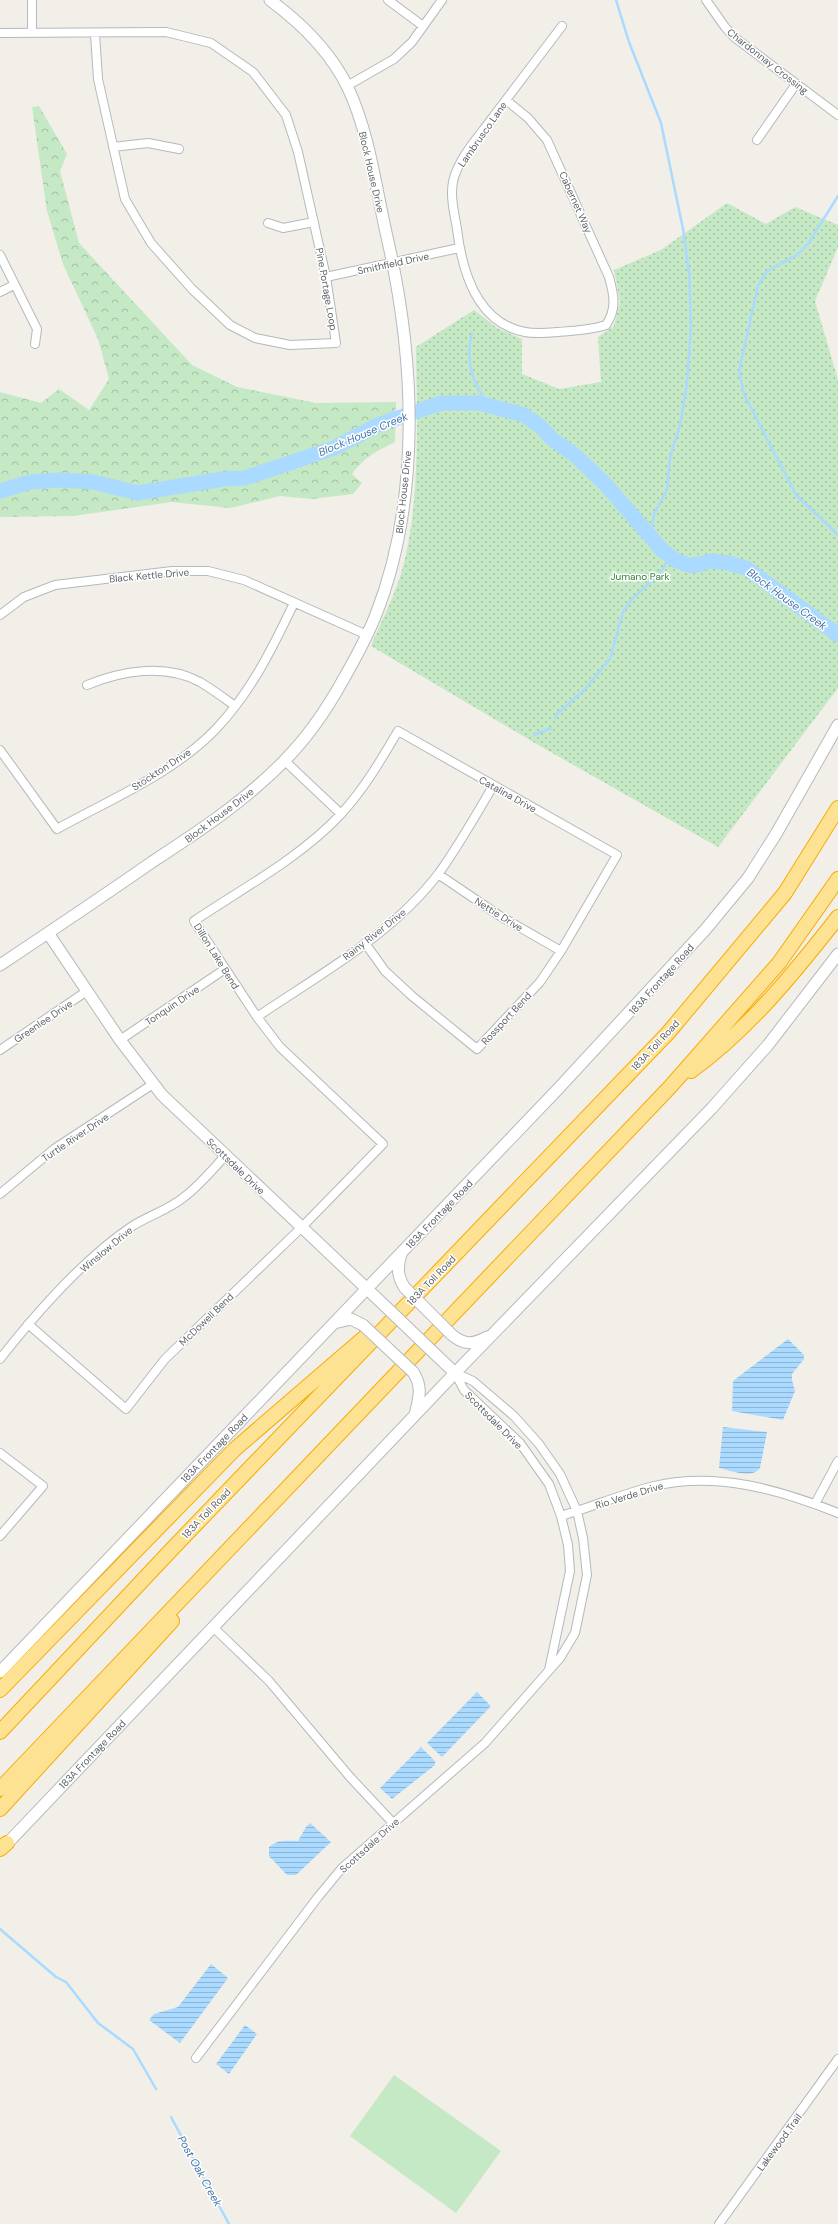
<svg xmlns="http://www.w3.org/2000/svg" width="838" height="2224" font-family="'DM Sans',sans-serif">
	<defs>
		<pattern id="forest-crowns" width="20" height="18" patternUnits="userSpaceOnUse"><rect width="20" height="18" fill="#c5e8c5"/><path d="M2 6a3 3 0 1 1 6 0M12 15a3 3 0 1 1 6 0" fill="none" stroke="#a3c0a4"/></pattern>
		<pattern id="park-dots" width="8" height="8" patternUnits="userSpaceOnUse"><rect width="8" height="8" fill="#c5e8c5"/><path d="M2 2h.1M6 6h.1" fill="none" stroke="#a3c0a4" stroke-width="1.8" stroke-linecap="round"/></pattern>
		<pattern id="water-rules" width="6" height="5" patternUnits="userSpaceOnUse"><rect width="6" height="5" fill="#aadaff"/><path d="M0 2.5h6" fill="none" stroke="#8eb4d2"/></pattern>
	</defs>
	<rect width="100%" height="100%" fill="#f1efe8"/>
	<path fill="#c5e8c5" d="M394,2075l107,76 -45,62 -106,-77z"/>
	<path fill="url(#forest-crowns)" d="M39,106l28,48 -7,17 19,72 113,122 45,22 79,16 80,-1 -1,40c-17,8 -32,16 -43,32l10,9 -9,11 -41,5 -32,-3 -50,12 -58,-6 -99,14 -73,1v-125l41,11 18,-14 30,21 20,-31 -11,-40 -35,-75 -16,-53 -15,-104z"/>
	<path fill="url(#park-dots)" d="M727,203l39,21 29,-17 43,18v22l-23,54 23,79v308l-120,159 -178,-101 -169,-100c10,-24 22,-47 30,-72 20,-68 16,-156 15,-227l58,-37 23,18 25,11v35l37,15 42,-7 -3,-45 16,-11 6,-24 -6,-32 47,-20z"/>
	<path fill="url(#water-rules)" d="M788,1339l16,16v4l-12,15v6l3,11 -12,29 -51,-9 1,-30z
		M723,1427l44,5 -7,36c-9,12 -29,2 -41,0z
		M477,1692l14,14 -49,51 -15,-14z
		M421,1747l14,14v4l-43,34 -12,-11z
		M310,1823l21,19 -35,33h-9l-18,-19v-9c9,-8 18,-6 29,-6l8,-14z
		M211,1964l17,14 -48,65 -31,-23 5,-6 24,-7z
		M245,2025l12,9 -28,40 -13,-10z"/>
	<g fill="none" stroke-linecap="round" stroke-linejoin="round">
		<path stroke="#aadaff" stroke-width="2.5" d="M616,0l13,42 32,81 22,106 6,44 2,53 -4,58 -7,41 -10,33 -3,32 -13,24 -3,22
			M838,196l-30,48 -11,11 -30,16 -9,15 -19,85 5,23 52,101 42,40
			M472,334c-8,26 1,49 16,71
			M555,718l2,-4 27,-24 26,-31 13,-47 8,-12 28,-26 12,-17
			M534,735l17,-7
			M0,1929l56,48 10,5 32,41 35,26 23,40
			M171,2117l58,107"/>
		<path stroke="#aadaff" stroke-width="15" d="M0,491l30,-9 30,-2 33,2 45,11 85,-14 22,-1 89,-30 46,-24 61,-21h38l45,12 16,11 12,13 24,17 31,30 55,64 15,11 15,5 19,-5 17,2 18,5 92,67"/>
		<g stroke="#b5b8bc" stroke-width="10">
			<path id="street" d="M32,0v33
				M388,0l35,26
				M706,0l19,27 9,10 104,78
				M0,33l166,-1 45,11 42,29 33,43 12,37 28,125 10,66 -46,2 -35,-7 -25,-13 -38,-36 -41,-46 -26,-44 -27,-120 -3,-45
				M347,86l47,-27 18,-17 30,-42
				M506,100l22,18 19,22 62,137c5,18 8,32 -3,48 -15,5 -33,6 -48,7 -11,1 -23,2 -33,0 -48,-9 -63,-61 -68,-103 -3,-18 -9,-39 -1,-57 8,-20 24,-37 37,-55 23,-30 46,-61 69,-91
				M757,140l39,-56
				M113,147l35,-4 31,6
				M268,223l15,5 31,-6
				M0,255l37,74 -2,15
				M326,277l133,-29
				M0,292l14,-7
				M0,615l24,-18 31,-12 117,-14h36l36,9 123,55
				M87,685c34,-14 78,-22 113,-3 12,7 24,16 35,24
				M0,750l57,79c52,-29 117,-56 159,-100 35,-37 56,-80 78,-126
				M285,761l56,53
				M438,874l62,42 61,35
				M257,1017c63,-43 135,-82 182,-144 20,-28 37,-58 54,-87
				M120,1040l105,-71
				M0,1050l87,-59
				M0,1194l54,-45 99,-65
				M28,1324l98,85 39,-50 136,-131 82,-84 -103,-97 -23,-30 -63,-96c49,-33 106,-63 147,-107 23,-25 40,-54 57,-83l219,124 -56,96 -21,31 -63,67 -65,-53 -27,-25 -20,-28
				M0,1359c37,-47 82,-99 131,-132 16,-11 38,-17 53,-30 15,-11 28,-27 41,-41
				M455,1373l9,17 56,53 29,41 12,32 7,29 2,26 -21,99
				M0,1453l43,33 -43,50
				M815,1504l23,-43
				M561,1516c31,-9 61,-22 93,-30 63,-15 126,4 184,27
				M213,1627l56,54 81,96 43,46
				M196,2058l122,-161 24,-29 143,-125 75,-85 15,-25 12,-58 -4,-37 -6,-27 -17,-37 -21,-30 -25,-28 -41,-35 -18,-8
				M719,2224l119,-165"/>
		</g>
		<g stroke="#b6babf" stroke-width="13">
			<path id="secondary" d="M48,933l72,107 42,55 222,210
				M0,965c51,-34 102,-68 152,-103 46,-30 93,-61 132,-101 23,-23 43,-52 59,-81 12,-21 23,-41 32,-63 47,-118 40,-259 12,-380 -11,-48 -18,-105 -39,-149 -17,-36 -47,-65 -78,-88
				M401,1254c-4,14 -4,22 4,34
				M334,1323l17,-4 12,6
				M451,1334c12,11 22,11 36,3
				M434,1353l21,20
				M413,1372c10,15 6,26 2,43
				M0,1672l557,-582 148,-160 43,-52 28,-44 62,-109
				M2,1849l453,-476 257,-265 56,-63 70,-91"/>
		</g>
		<g stroke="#f9ab00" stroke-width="16">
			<path id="highway" d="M691,1071c57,-41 104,-99 147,-154
				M0,1690l235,-241 131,-113
				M0,1732l173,-184 495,-515 117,-140 53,-85
				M0,1789l670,-702 109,-124 59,-84
				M0,1809l172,-188
				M0,1849l7,-6"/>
		</g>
		<use href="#street" stroke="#fff" stroke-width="8"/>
		<use href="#secondary" stroke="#fff" stroke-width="11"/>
		<use href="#highway" stroke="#fde293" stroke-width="14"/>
		<g stroke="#b6babf" stroke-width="13" stroke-linecap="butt">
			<path id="secondary-bridge" d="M405,1288l46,46
				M384,1305l50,48
				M363,1325l50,47"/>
		</g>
		<use href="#secondary-bridge" stroke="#fff" stroke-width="11"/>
	</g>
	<g text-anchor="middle" stroke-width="3" stroke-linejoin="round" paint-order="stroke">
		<g font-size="10" fill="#5f6368" stroke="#fff">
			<text transform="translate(768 61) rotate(38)" y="4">Chardonnay Crossing</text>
			<text transform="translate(482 134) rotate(-55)" y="4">Lambrusco Lane</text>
			<text transform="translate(372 172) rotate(77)" y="4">Block House Drive</text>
			<text transform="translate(576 202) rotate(66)" y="4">Cabernet Way</text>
			<text transform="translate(393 263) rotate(-12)" y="4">Smithfield Drive</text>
			<text transform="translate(327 289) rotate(80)" y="4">Pine Portage Loop</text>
			<text transform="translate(403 492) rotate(-84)" y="4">Block House Drive</text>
			<text transform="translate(149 575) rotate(-5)" y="4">Black Kettle Drive</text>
			<text transform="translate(161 769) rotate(-33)" y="4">Stockton Drive</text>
			<text transform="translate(508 794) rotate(29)" y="4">Catalina Drive</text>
			<text transform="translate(219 815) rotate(-37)" y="4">Block House Drive</text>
			<text transform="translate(499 914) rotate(32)" y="4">Nettie Drive</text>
			<text transform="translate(374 934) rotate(-38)" y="4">Rainy River Drive</text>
			<text transform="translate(217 956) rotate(58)" y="4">Dillon Lake Bend</text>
			<text transform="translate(661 979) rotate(-48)" y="4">183A Frontage Road</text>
			<text transform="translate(172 1005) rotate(-34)" y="4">Tonquin Drive</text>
			<text transform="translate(506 1018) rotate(-47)" y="4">Rossport Bend</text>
			<text transform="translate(43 1021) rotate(-34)" y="4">Greenlee Drive</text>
			<text transform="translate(655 1045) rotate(-47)" y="4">183A Toll Road</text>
			<text transform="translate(75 1137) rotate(-34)" y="4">Turtle River Drive</text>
			<text transform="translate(236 1166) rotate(44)" y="4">Scottsdale Drive</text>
			<text transform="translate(439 1214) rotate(-46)" y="4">183A Frontage Road</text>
			<text transform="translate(106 1249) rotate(-40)" y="4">Winslow Drive</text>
			<text transform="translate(431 1280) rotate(-46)" y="4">183A Toll Road</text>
			<text transform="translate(206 1319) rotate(-44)" y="4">McDowell Bend</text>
			<text transform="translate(494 1420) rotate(45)" y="4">Scottsdale Drive</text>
			<text transform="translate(214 1448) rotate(-46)" y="4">183A Frontage Road</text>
			<text transform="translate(629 1495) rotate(-17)" y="4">Rio Verde Drive</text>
			<text transform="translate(206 1513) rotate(-46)" y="4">183A Toll Road</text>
			<text transform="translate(92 1754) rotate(-46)" y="4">183A Frontage Road</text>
			<text transform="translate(369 1845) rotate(-42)" y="4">Scottsdale Drive</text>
			<text transform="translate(779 2142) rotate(-54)" y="4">Lakewood Trail</text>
		</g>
		<g font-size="10" fill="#348238" stroke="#fff">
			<text x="640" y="580">Jumano Park</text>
		</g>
		<g font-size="11" font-style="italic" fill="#4174aa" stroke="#fff">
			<text transform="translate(363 434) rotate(-23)" y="4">Block House Creek</text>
			<text transform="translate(787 599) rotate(36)" y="4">Block House Creek</text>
			<text transform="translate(200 2171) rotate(61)" y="4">Post Oak Creek</text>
		</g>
	</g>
</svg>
